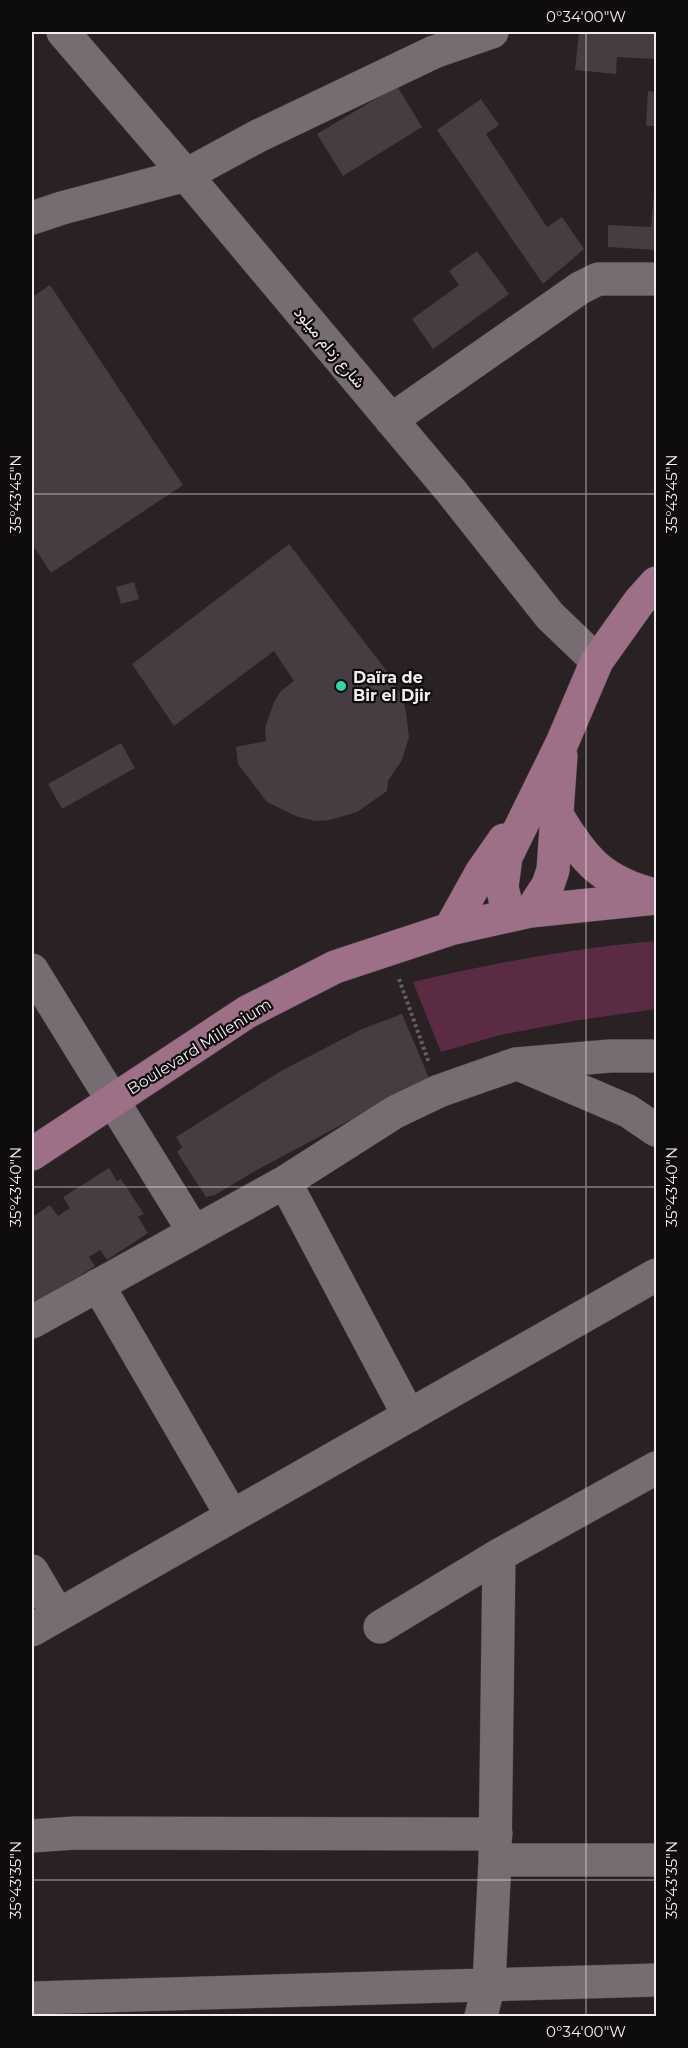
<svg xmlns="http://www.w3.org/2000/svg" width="688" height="2048" font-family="Montserrat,Vazirmatn,sans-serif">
	<rect width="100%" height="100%" fill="#292124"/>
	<path fill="#5b2b44" d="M656,941v68l-83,12 -73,14 -59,17 -28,-70c80,-19 161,-34 243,-41z"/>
	<path fill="#463c41" d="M579,32h77v27l-39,-2 -1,17 -41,-4z
		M397,86l25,41 -79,49 -26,-42z
		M648,91l8,1v34h-10z
		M481,99l18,26 -13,9 61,93 15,-10 22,32 -41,35 -106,-154z
		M655,179h1v71l-48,-3v-22l43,2z
		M477,251l32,43 -76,55 -21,-30 47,-34 -10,-14z
		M50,285l133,200 -132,88 -19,-29v-247z
		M289,544l100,130 13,23 4,15 3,25 -7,23 -14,21 -1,10 -30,21 -27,8 -14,1 -18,-4 -31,-15 -29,-38 -2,-17 30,-6 -1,-13 9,-26 7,-11 13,-10 -20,-30 -100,75 -42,-62z
		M134,582l5,17 -18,5 -5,-17z
		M121,743l14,25 -73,41 -14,-25z
		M402,1014l27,64 -174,93 -40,24 -9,2 -29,-45 5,-5 -6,-10 105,-66 81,-42z
		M109,1168l8,13 4,-2 23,35 -6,3 10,16 -41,27 -7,-10 -11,7 6,9 -63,41v-90l18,-12 8,11 12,-8 -7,-11z"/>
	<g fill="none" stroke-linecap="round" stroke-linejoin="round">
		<g stroke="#443c40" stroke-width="34">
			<path id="minor" d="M63,32l123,143 265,316 99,125 47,45
				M32,218l30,-10 124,-33 72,-39 176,-84 58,-20
				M391,420l189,-132 18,-9h58
				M32,970l162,262
				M523,1066l105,45 28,19
				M285,1182l124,234
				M98,1285l134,231
				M32,1322l253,-140 110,-70 44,-21 77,-27 94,-8h46
				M32,1571l26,44
				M380,1627l119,-72 157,-87
				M32,1630l624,-355
				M32,1836l43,-3 421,1
				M495,1860h161
				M32,1998l624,-18
				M481,2016l8,-32 6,-124 4,-305"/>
		</g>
		<g stroke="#443c40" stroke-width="34">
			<path id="major" d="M557,815c26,44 45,67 98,80
				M531,911l17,-26 5,-15 8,-114
				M509,916l-7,-29 4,-30 56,-114 35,-82 42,-59 17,-19
				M450,929l31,-56 23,-33
				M32,1154l215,-142 88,-45 115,-38 81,-18 125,-13"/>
		</g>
		<path stroke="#665f61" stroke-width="4" stroke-dasharray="3 3" stroke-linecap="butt" d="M399,979l30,84"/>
		<use href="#minor" stroke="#776c71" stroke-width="33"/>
		<use href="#major" stroke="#9d7087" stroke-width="33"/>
	</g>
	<path fill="none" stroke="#f3edef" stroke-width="1.5" stroke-opacity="0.45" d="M586,32v1984M32,494h624M32,1187h624M32,1880h624"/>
	<circle fill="#35d4a7" stroke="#0f0c0d" stroke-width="2" cx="341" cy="686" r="6"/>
	<g text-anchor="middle" stroke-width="4.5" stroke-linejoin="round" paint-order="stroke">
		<g font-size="16" fill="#f3edef" stroke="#0f0c0d">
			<text transform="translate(330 347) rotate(50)" y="6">شارع زدام ميلود</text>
			<text transform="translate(199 1046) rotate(-32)" y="6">Boulevard Millenium</text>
		</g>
		<g font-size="16" font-weight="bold" fill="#f3edef" stroke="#0f0c0d" text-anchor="start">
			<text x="353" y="683">Daïra de<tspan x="353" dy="18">Bir el Djir</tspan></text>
		</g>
	</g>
	<rect width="688" height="2048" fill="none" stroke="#0f0c0d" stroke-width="66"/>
	<rect x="33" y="33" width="622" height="1982" fill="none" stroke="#f3edef" stroke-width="2"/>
	<g font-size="15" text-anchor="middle" fill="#f3edef">
		<text x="586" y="22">0°34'00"W</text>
		<text transform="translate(16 494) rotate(-90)" y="5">35°43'45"N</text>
		<text transform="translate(672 494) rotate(-90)" y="5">35°43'45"N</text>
		<text transform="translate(16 1187) rotate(-90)" y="5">35°43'40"N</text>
		<text transform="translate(672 1187) rotate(-90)" y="5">35°43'40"N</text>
		<text transform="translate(16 1880) rotate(-90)" y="5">35°43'35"N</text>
		<text transform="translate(672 1880) rotate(-90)" y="5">35°43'35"N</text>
		<text x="586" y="2037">0°34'00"W</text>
	</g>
</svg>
